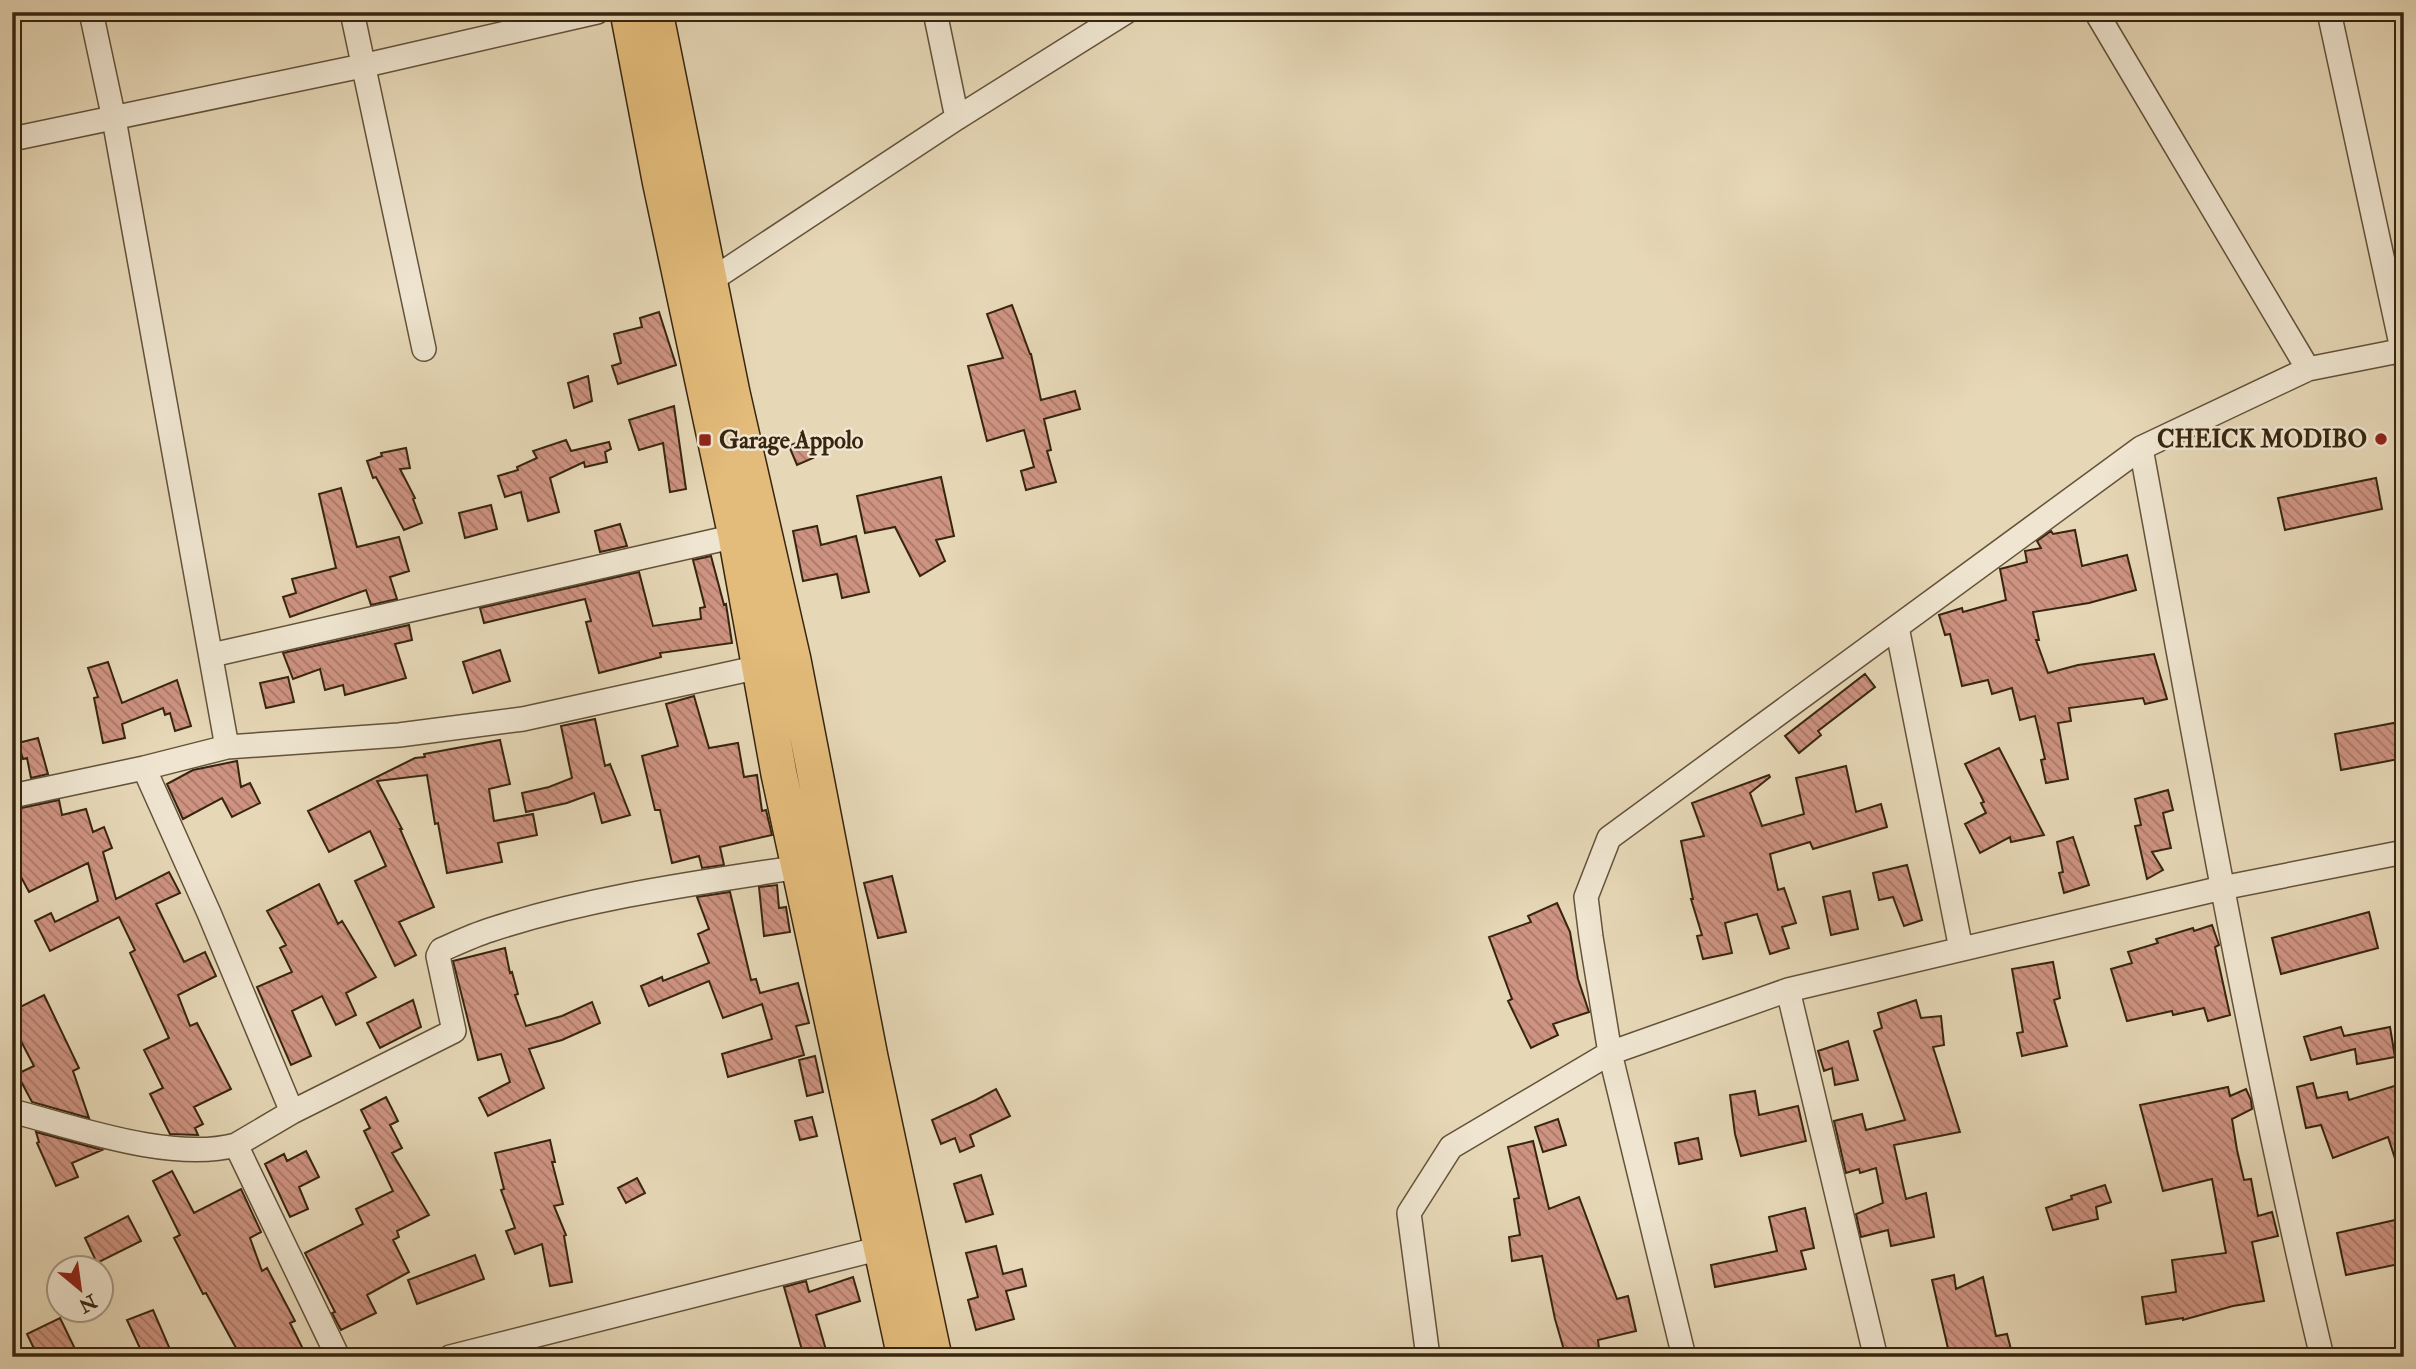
<svg xmlns="http://www.w3.org/2000/svg" width="2416" height="1369" font-family="'IM FELL Double Pica',serif">
	<defs>
		<pattern id="building-back-hatch" width="6" height="6" patternUnits="userSpaceOnUse" patternTransform="scale(1.75)"><rect width="6" height="6" fill="#ce9381"/><path d="M-1 5l2 2M0 0l6 6M5-1l2 2" fill="none" stroke="#a87868"/></pattern>
	</defs>
	<rect width="100%" height="100%" fill="#e6d7b6"/>
	<filter id="stains"><feTurbulence type="fractalNoise" baseFrequency=".00286" numOctaves="4"/><feColorMatrix values="0 0 0 0 .2 0 0 0 0 .09 0 0 0 0 .02 0 0 0 .5 -.17"/></filter>
	<radialGradient id="worn" r=".72"><stop offset=".6" stop-color="#630" stop-opacity="0"/><stop offset="1" stop-color="#630" stop-opacity=".3"/></radialGradient>
	<path fill="url(#building-back-hatch)" stroke="#372510" stroke-width="2" d="M1012,305l18,49h1l10,46 34,-9 5,18 -36,10 7,31 -4,1 9,31 -30,8 -5,-19 13,-4 -10,-37 -37,11 -19,-75 35,-8 -16,-44z
		M659,312l17,53 -58,19 -6,-18 9,-3 -7,-29 28,-7 -2,-9z
		M588,376l4,25 -18,7 -6,-25z
		M674,406l12,83 -16,3 -7,-49 -24,7 -10,-30z
		M805,439l8,19 -16,7 -8,-19z
		M566,440l5,11 38,-9 2,7 -6,3 2,10 -22,5 -1,-5 -34,16 9,34 -31,9 -7,-29 -16,5 -7,-21 20,-6 -1,-3 20,-9 -4,-7z
		M406,448l4,20 -10,1 15,29 -2,1 9,24 -18,7 -28,-53 -3,1 -6,-17 15,-5 -1,-3z
		M941,477l13,59 -18,4 9,21 -25,15 -25,-49 -30,6 -8,-37z
		M2376,478l6,31 -97,21 -7,-32z
		M341,488l16,59 42,-10 10,34 -19,6 7,22 -26,6 -5,-15 -76,27 -7,-20 13,-4 -4,-14 44,-11 -17,-74z
		M491,505l6,24 -32,9 -6,-25z
		M620,524l7,22 -27,6 -5,-21z
		M817,526l4,19 35,-9 13,56 -27,6 -5,-24 -34,7 -10,-50z
		M2075,530l7,36 45,-11 9,35 -47,13 -56,9 6,28h-3l12,33 30,-8 76,-11 13,45 -22,5 -2,-6 -74,10 2,13 -13,2 10,56 -22,4 -5,-23 4,-1 -10,-43 -15,4 -8,-32 -20,6 -4,-14 -26,6 -12,-52 -5,1 -6,-20 23,-7 1,4 43,-12 -6,-31 27,-7 -2,-11 16,-3 -4,-7 14,-10 2,3z
		M711,556l13,49 2,-1 6,39 -72,10 1,4 -62,16 -13,-51 5,-1 -6,-22 -101,24 -4,-15 159,-36 14,54 48,-7 -1,-11 5,-1 -12,-47z
		M409,625l3,15 -17,4 11,34 -61,17 -2,-10 -18,5 -5,-21 -27,10 -10,-26z
		M500,650l10,31 -37,12 -10,-31z
		M108,662l14,41 55,-23 14,46 -16,5 -5,-18 -5,2 -2,-7 -41,16 3,14 -22,5 -9,-45 4,-1 -10,-29z
		M1865,674l10,13 -57,44 3,4 -22,18 -14,-17z
		M288,677l6,25 -28,6 -6,-25z
		M694,696l15,52 29,-5 6,34 13,-2 5,36 4,-1 6,25 -52,12 4,18 -22,3 -3,-12 -27,7 -12,-53h-5l-13,-54 36,-10 -12,-42z
		M595,719l10,47 5,-2 20,51 -28,8 -8,-30 -27,10 -41,9 -4,-19 27,-6 23,-9 -11,-52z
		M2404,721v37l-63,12 -6,-36z
		M38,738l10,36 -17,4 -4,-20 -4,1 -5,-16z
		M500,740l10,44 -21,5 5,32 39,-7 4,21 -39,8 4,19 -55,11 -9,-50 -3,1 -8,-49 -50,6 25,48h-2l34,78 -35,15 17,33 -21,11 -40,-85 31,-15 -16,-35 -41,21 -21,-41 107,-53 10,-1 -1,-3z
		M1999,748l45,87 -33,7 -1,-5 -30,16 -15,-29 21,-11 -5,-10 3,-1 -19,-38z
		M237,761l4,26 9,-4 10,20 -28,14 -10,-19 -39,21 -16,-35 26,-14z
		M1846,766l10,46 25,-8 6,23 -74,22 -3,-7 -40,12 8,36 6,-2 12,35 -14,4 7,21 -19,6 -13,-40 -32,9 7,30 -29,6 -6,-23 5,-1 -11,-36h2l-12,-58 23,-5 -12,-33 77,-28 1,2 -20,16 12,33 42,-12 -8,-36z
		M2168,790l5,20 -10,3 8,35 -19,4 11,18 -16,9 -12,-53 6,-1 -6,-26z
		M59,800l3,15 24,-6 7,23 11,-5 8,21 -9,4 13,47 53,-27 11,21 -24,11 28,58 21,-10 11,24 -38,19 12,31 7,-3 34,66 -37,18 9,17 -8,4 3,7 -28,-1 -20,-40 13,-6 -19,-38 25,-12 -39,-85 5,-3 -16,-33 -69,34 -15,-30 16,-8 4,9 43,-21 -10,-38 -59,29 -17,-32v-50z
		M2073,837l16,48 -25,8 -5,-20 4,-1 -6,-30z
		M1907,865l15,55 -18,6 -11,-29 -14,3 -6,-27z
		M892,876l14,56 -28,6 -14,-55z
		M319,884l19,40 4,-3 34,56 -30,16 10,22 -20,10 -14,-29 -30,15 19,45 -20,9 -34,-78 35,-15 -12,-24 6,-3 -19,-34z
		M777,885l2,23 7,-1 4,25 -26,4 -5,-49z
		M1850,891l8,38 -27,6 -8,-38z
		M730,892l21,88 5,-1 4,14 38,-10 11,40 -13,3 8,29 -76,22 -6,-23 50,-15 -10,-35 -39,14 -14,-37 -60,25 -8,-20 21,-9 1,4 46,-18 -11,-29 11,-5 -12,-32z
		M1557,903l13,29 8,47 11,33 -36,12 5,11 -27,13 -23,-47 4,-2 -23,-62 42,-15 -3,-6z
		M2369,912l9,36 -97,26 -9,-36z
		M2212,925l7,20 -4,2 15,68 -22,6 -4,-13 -31,7 -1,-4 -45,10 -16,-52 21,-6 -4,-11 30,-9 -2,-4 37,-11 1,3z
		M505,948l5,25 2,-1 6,22 -3,1 11,31 36,-10 30,-14 8,21 -38,17 -33,9 15,39 -56,28 -9,-18 31,-16 -9,-28 -23,6 -25,-99z
		M2053,962l7,36 -6,2 13,46 -45,10 -5,-23 6,-1 -11,-63z
		M44,995l35,73 -6,3 16,47 -57,-16 -15,-28 17,-8 -22,-42v-13z
		M413,1000l8,27 -41,21 -13,-25z
		M1916,1000l5,18 20,-2 3,29 -11,2 27,85 -66,13 12,54 20,-6 8,44 -43,9 -3,-16 -27,7 -5,-23 27,-11 -7,-35 -16,5 -1,-4 -13,4 -12,-52 28,-7 4,16 39,-10 -31,-89 8,-3 -4,-15z
		M2341,1027l3,9 46,-9 5,30 -38,7 -2,-15 -44,11 -7,-23z
		M1848,1041l10,39 -23,5 -3,-17 -8,3 -6,-20z
		M815,1056l8,36 -16,4 -8,-36z
		M2313,1083l4,15 30,-6 2,8 55,-17v91h-4l-12,-37 -55,21 -12,-33 -15,3 -9,-41z
		M2228,1087l2,9 16,-7 5,11 1,9 -20,10 5,31 7,30 7,-1 7,37 14,-4 6,24 -26,6 12,59 -31,5 -50,14v-2l-37,6 -4,-27 34,-5 -4,-32 54,-7 -14,-74 -49,12 -23,-86z
		M996,1089l14,27 -40,19 4,11 -14,6 -5,-14 -14,6 -9,-24 44,-20z
		M1755,1091l4,24 39,-9 8,35 -65,15 -6,-22 -5,-39z
		M386,1097l12,24 -8,4 12,23 -10,5 37,62 -32,16 2,6 -6,3 16,32 -42,23 9,18 -35,17 -9,-17 3,-1 -30,-59 58,-29 -7,-15 37,-18 -29,-60 6,-3 -9,-18z
		M812,1117l5,19 -17,4 -5,-19z
		M1558,1119l8,26 -23,7 -8,-25z
		M36,1132l66,18 -30,13 6,14 -22,9 -19,-43 2,-1z
		M1698,1138l4,21 -23,5 -4,-21z
		M550,1140l5,22h-3l11,42 -9,2 12,29 -2,1 8,46 -22,4 -8,-42 -27,10 -9,-23 9,-3 -14,-38 3,-1 -9,-36z
		M1533,1141l16,68 30,-12 38,102 11,-3 8,35 -38,9 2,17h-34l-11,-38 -13,-63 -30,5 -3,-24 11,-2 -6,-36 5,-1 -11,-51z
		M306,1151l13,26 -20,10 9,22 -18,8 -25,-53 19,-10 3,7z
		M172,1171l22,42 47,-24 20,43 -11,6 12,33 5,-3 28,53 -5,2 17,34h-66l-35,-64 -3,1 -29,-56 6,-3 -27,-54z
		M981,1175l12,39 -27,8 -12,-38z
		M637,1178l8,15 -19,10 -8,-15z
		M2105,1185l6,17 -15,5 2,12 -45,11 -7,-22 26,-9 -1,-3z
		M1805,1208l9,40 -13,3 5,18 -91,18 -4,-22 66,-14 -8,-34z
		M128,1216l13,25 -44,22 -12,-25z
		M2404,1218v45l-58,12 -9,-42z
		M996,1246l7,28 19,-5 4,17 -20,5 8,28 -38,11 -8,-30 10,-3 -12,-44z
		M475,1255l9,24 -67,25 -9,-24z
		M1954,1275l2,14 27,-12 13,59 11,-2 6,23h-63l-18,-77z
		M853,1277l7,24 -44,14 12,42h-24l-20,-70 22,-6 3,11z
		M153,1310l16,37 -17,10h-8l-17,-37z
		M60,1318l19,39h-41l-11,-23z"/>
	<g fill="none" stroke-linecap="round" stroke-linejoin="round">
		<g stroke="#63523a" stroke-width="26">
			<path id="street" d="M91,12l23,107 113,628
				M352,12l72,337
				M935,12l22,106
				M2096,12l212,357
				M2329,12l75,346
				M12,139l350,-73 235,-54
				M700,284l10,-3 247,-163 169,-106
				M1897,627l64,322
				M212,655l524,-119
				M144,768l65,145 83,199 162,-81 -16,-75 3,-6c16,-7 33,-15 49,-20 100,-33 207,-47 310,-63
				M12,796l132,-28 83,-21 172,-12 124,-16 250,-55
				M1788,990l86,360
				M12,1111c65,17 160,51 224,34l102,212
				M236,1145l56,-33
				M450,1357l443,-112
				M1428,1357l-19,-144 42,-66 159,-94 178,-63 434,-102 182,-36
				M1684,1357l-74,-304 -19,-116 -5,-40 23,-59 532,-390
				M2322,1357c-72,-301 -125,-605 -181,-909l167,-79 96,-19"/>
		</g>
		<g stroke="#372510" stroke-width="38">
			<path id="primary" d="M628,12l32,168 76,356 43,238 126,583
				M655,12l77,381 61,267 77,397 64,300"/>
		</g>
		<use href="#street" stroke="#efe5d0" stroke-width="23"/>
		<use href="#primary" stroke="#e3bc7b" stroke-width="35"/>
	</g>
	<g fill="#8f2418" stroke="#efe5d0" stroke-width="2.5">
		<circle cx="2381" cy="439" r="7"/>
		<rect x="698" y="433" width="14" height="14" rx="3.5"/>
	</g>
	<g text-anchor="middle" stroke-width="5" stroke-linejoin="round" paint-order="stroke">
		<g font-size="24" font-weight="bold" fill="#372510" stroke="#efe5d0" text-anchor="end">
			<text x="2367" y="447">CHEICK MODIBO</text>
			<text x="719" y="448" text-anchor="start">Garage Appolo</text>
		</g>
	</g>
	<rect width="2416" height="1369" fill="none" stroke="#e6d7b6" stroke-width="42"/>
	<rect x="14" y="14" width="2388" height="1341" fill="none" stroke="#372510" stroke-width="3.5"/>
	<rect x="21" y="21" width="2374" height="1327" fill="none" stroke="#372510" stroke-width="2"/>
	<g transform="translate(80 1289) rotate(151)"><circle r="33" fill="#efe5d0" stroke="#a59883" stroke-width="2"/>
	<path d="M0-5L12 26L0 18L-12 26Z" fill="#8f2418"/>
	<text y="-10" font-size="19" font-weight="bold" text-anchor="middle" fill="#372510">N</text>
	</g>
	<rect width="100%" height="100%" filter="url(#stains)"/>
	<rect width="100%" height="100%" fill="url(#worn)"/>
</svg>
